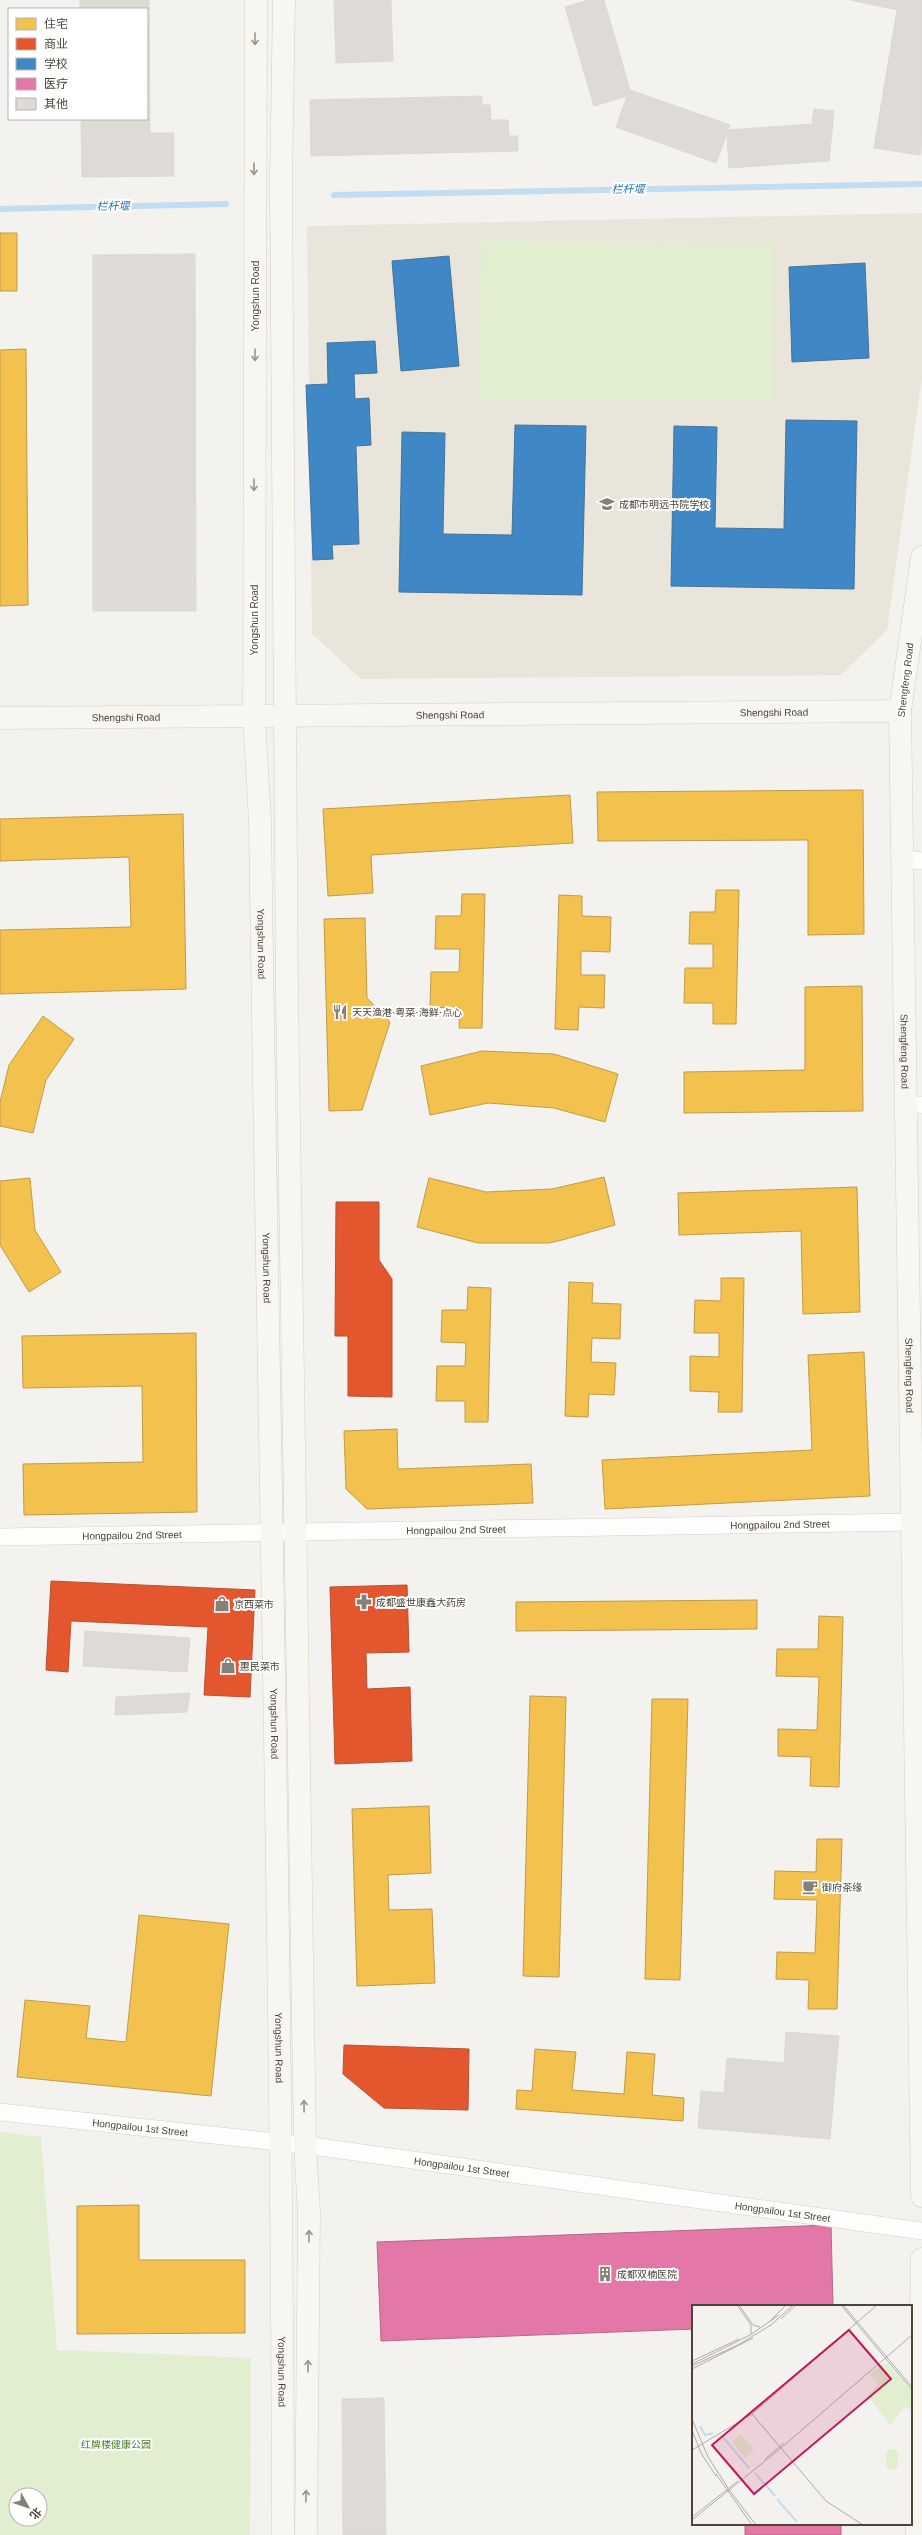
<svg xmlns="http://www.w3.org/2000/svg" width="922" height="2535" font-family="Arial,'Noto Sans SC',sans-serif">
	<rect width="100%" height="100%" fill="#f4f2ee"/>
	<path fill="#eae5da" d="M922,213v164l-35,253 -46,45 -480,4 -49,-45 -5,-408z"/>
	<path fill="#e1eecf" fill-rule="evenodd" d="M481,242l292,1 -1,159 -293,-1z
		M0,2132l41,5 16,213 194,8 -1,177h-250zM16,2495h24v24h-24z"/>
	<path fill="#f2c14e" stroke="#c09c48" d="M0,233h17v58h-17z
		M26,349l2,256 -28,1v-256z
		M863,790l1,144 -56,1v-95l-210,1 -1,-49z
		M570,795l3,48 -202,12 2,38 -45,3 -5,-87z
		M183,814l3,175 -186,5v-64l131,-3 -2,-70 -129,4v-42z
		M716,890h23l-3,134h-23v-21h-29l1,-35h28v-24h-24l1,-32h25z
		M462,894h23l-3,134h-23l1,-20 -30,-1 1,-35h28l1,-23h-25l1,-33h25z
		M559,895l23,1v20l29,1 -1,35 -29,-1v24h24l-1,33 -25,-1 -1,23 -23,-1z
		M365,918l2,80 23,24 -28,88 -33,1 -5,-192z
		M862,986l1,125 -179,2v-41l121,-2v-83z
		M43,1016l31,23 -28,41 -13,53 -33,-7v-24l9,-37z
		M482,1051l72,3 64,20 -13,48 -51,-14 -66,-5 -58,12 -9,-49z
		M604,1177l11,48 -53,15 -13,3h-71l-61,-16 12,-49 57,14 66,-3z
		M30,1178l5,52 26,42 -32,20 -29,-47v-64z
		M857,1187l3,125 -57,2 -2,-83 -122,4 -1,-42z
		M721,1278h23l-2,134h-24l1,-20 -29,-1v-35l29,1v-24h-25l1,-33 26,1z
		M569,1282l24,1 -1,20 29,1 -1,35 -28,-1 -1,24 25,1 -2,32 -25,-1 -1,23 -23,-1z
		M468,1287l23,1 -3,134h-23v-21h-29l1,-35h28l1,-23 -25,-1 1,-32h25z
		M196,1333l1,179 -173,3 -1,-51 120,-2 -1,-76 -119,2 -1,-52z
		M864,1352l6,144 -265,13 -3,-49 210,-10 -4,-95z
		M397,1429l1,40 133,-5 2,39 -166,6 -21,-20 -2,-58z
		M757,1600v29l-241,2v-29z
		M819,1616l24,1 -4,170 -29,-1 1,-29 -33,-1v-27l39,1 2,-53 -43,-1 1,-27h41z
		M530,1696l36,1 -7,280 -36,-1z
		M652,1699h36l-8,281 -35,-1z
		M429,1806l2,67 -43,2 1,35 43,-1 3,74 -78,3 -5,-177z
		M817,1839h25l-5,170h-29l1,-29 -33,-1 1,-27 38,1 2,-53 -43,-1 1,-28 41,1z
		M139,1915l90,9 -18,172 -194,-19 8,-77 65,6 -4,32 40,4z
		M535,2049l41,3 -4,38 52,4 3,-42 28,2 -3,41 32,3 -1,23 -167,-12 1,-19 15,1z
		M139,2205v55h106v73l-168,1v-128z"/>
	<path fill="#e4572e" stroke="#b65131" d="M336,1202h43v58l13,19v118l-44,-1v-60h-13z
		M51,1581l204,9 -5,107 -46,-2 4,-68 -137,-6 -3,51 -22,-2z
		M407,1585l2,67 -43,1 1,36 43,-2 2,74 -77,3 -5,-177z
		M344,2045l125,4 -1,61 -84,-2 -41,-34z"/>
	<path fill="#3f88c5" stroke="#43749b" d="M449,256l10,110 -58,5 -9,-110z
		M865,263l4,95 -77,4 -3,-95z
		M375,341l2,32 -23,1 1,25 14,-1 2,47 -15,1 3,98 -27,1 1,14 -20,1 -7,-175 22,-1 -1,-41z
		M786,420l71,1 -3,168 -183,-3 3,-160 43,1 -2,101 69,1z
		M515,425l71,1 -4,169 -183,-3 3,-160 43,1 -2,101 69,1z"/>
	<path fill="#e377a8" stroke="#b56887" d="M831,2225l2,81h-140v23l-312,12 -4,-99z
		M745,2524h96v11h-96z"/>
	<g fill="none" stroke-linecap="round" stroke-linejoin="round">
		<path stroke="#c0ddf1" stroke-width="6" d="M334,195l588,-11
			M0,209l226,-5"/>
	</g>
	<path fill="#dedbd6" stroke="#dcd9d4" d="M80,0h69l1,133h24v43l-92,1 -1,-58h66v-110h-67z
		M334,0h57l2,61 -57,2z
		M589,0h15l26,90 100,35 -2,5 84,-6 2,-15 20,2 -5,50 -100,7 -2,-34 -11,29 -100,-36 11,-31 -33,10 -29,-99z
		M850,0h72v142l-2,13 -46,-7 23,-138z
		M482,96v9h8l1,15h17l1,16h9v15l-207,5 -1,-56z
		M195,254l1,357h-103v-356z
		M85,1631l105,7 -3,34 -104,-6z
		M190,1693l-3,19 -72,3 1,-18z
		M786,2032l53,4 -9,103 -132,-11 3,-37 23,2 3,-35 57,5z
		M384,2398l2,137h-43l-1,-136z"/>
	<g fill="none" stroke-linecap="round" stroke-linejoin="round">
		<g stroke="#d2d0cb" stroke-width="18">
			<g id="street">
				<path d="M902,858l20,3"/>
				<path d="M906,1105h16"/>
				<path id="s1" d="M0,1537l912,-15"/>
				<path id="s2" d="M0,2112l305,33 617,86"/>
			</g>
		</g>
		<g stroke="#d3cfc5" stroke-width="23">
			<g id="secondary">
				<path id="s3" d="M256,0l-2,716 6,105c8,572 22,1143 23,1714"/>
				<path d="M284,0l-3,184 6,811 18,1150 4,67 -3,323"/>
				<path id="s4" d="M922,557l-22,154 22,1485"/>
				<path id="s5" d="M0,718l900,-7"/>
				<path d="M917,2535l5,-276"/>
			</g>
		</g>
		<use href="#street" stroke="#fdfdfc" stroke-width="17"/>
		<use href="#secondary" stroke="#f7f6f1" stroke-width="22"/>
	</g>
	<defs><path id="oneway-shaft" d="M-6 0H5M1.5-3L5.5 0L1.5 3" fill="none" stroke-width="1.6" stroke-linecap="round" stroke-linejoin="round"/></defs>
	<g stroke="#98948c">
		<use href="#oneway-shaft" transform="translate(255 39) rotate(90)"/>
		<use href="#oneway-shaft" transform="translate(254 169) rotate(90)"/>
		<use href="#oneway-shaft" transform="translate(255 355) rotate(90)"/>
		<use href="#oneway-shaft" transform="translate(254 485) rotate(90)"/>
		<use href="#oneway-shaft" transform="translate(304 2106) rotate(-91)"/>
		<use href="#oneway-shaft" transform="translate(309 2236) rotate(-89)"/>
		<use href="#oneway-shaft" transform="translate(308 2366) rotate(-89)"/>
		<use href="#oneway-shaft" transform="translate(306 2496) rotate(-89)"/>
	</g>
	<defs>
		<g id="school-bare" transform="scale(1.2)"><path d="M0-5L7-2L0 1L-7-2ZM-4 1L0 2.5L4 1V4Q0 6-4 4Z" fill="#868178" stroke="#fff" stroke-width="2.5" paint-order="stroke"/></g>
		<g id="restaurant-bare" transform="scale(1.2)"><path d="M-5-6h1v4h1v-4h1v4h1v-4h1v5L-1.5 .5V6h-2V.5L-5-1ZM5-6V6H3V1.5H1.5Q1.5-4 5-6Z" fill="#868178" stroke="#fff" stroke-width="2.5" paint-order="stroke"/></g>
		<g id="pharmacy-bare" transform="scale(1.2)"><path d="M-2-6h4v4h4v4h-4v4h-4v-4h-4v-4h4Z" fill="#868178" stroke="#fff" stroke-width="2.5" paint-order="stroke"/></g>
		<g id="shop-bare" transform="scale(1.2)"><path d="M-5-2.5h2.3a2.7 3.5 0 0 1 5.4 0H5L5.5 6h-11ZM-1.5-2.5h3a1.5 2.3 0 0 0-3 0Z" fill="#868178" stroke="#fff" stroke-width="2.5" paint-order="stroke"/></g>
		<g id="cafe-bare" transform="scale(1.2)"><path d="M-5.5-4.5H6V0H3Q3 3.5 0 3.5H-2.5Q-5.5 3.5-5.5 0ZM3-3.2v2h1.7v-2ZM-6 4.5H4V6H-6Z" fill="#868178" stroke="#fff" stroke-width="2.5" paint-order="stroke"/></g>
		<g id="building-bare" transform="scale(1.2)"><path d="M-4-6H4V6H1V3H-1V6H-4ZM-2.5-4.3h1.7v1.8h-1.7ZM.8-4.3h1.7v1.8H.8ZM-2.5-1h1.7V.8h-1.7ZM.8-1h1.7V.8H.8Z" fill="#868178" stroke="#fff" stroke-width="2.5" paint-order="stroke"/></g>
	</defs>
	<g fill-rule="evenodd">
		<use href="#school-bare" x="607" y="504"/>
		<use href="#restaurant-bare" x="340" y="1012"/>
		<use href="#pharmacy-bare" x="364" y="1602"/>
		<use href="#shop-bare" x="222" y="1604"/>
		<use href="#shop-bare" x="228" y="1666"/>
		<use href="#cafe-bare" x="810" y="1887"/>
		<use href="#building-bare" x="605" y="2274"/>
	</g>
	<g text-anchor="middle" stroke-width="4" stroke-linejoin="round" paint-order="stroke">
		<g font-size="10" fill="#4b4439" stroke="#fff">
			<text transform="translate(255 296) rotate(-90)" y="4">Yongshun Road</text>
			<text transform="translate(254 620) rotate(-90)" y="4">Yongshun Road</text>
			<text transform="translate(905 680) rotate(-83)" y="4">Shengfeng Road</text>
			<text dy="4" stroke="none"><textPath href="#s5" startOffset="774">Shengshi Road</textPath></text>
			<text dy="4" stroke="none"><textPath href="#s5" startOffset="450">Shengshi Road</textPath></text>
			<text dy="4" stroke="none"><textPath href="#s5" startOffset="126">Shengshi Road</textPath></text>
			<text dy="4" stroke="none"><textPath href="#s3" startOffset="944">Yongshun Road</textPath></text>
			<text dy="4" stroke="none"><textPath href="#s4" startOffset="496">Shengfeng Road</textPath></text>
			<text dy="4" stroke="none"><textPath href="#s3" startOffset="1268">Yongshun Road</textPath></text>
			<text dy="4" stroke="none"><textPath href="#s4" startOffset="820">Shengfeng Road</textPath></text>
			<text dy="4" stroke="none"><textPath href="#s1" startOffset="780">Hongpailou 2nd Street</textPath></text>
			<text dy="4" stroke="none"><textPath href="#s1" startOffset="456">Hongpailou 2nd Street</textPath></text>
			<text dy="4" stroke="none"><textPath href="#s1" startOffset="132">Hongpailou 2nd Street</textPath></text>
			<text dy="4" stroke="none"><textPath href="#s3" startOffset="1724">Yongshun Road</textPath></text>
			<text dy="4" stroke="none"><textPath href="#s3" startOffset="2048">Yongshun Road</textPath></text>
			<text dy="4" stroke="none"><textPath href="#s2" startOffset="141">Hongpailou 1st Street</textPath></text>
			<text dy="4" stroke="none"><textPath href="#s2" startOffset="465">Hongpailou 1st Street</textPath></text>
			<text dy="4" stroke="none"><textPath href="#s2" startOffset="789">Hongpailou 1st Street</textPath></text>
			<text dy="4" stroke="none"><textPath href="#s3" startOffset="2372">Yongshun Road</textPath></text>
		</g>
		<g font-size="10" fill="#4b4439" stroke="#fff" text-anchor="start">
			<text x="619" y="508">成都市明远书院学校</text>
			<text x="352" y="1016">天天渔港·粤菜·海鲜·点心</text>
			<text x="376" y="1606">成都盛世康鑫大药房</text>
			<text x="234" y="1608">京西菜市</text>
			<text x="240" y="1670">惠民菜市</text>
			<text x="822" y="1891">御府茶缘</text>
			<text x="617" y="2278">成都双楠医院</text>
		</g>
		<g font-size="10" fill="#4a7f2a" stroke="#fff">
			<text x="116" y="2448">红牌楼健康公园</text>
		</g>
		<g font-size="11" font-style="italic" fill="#2e7ab2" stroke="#fff">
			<text transform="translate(628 189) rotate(-1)" y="4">栏杆堰</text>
			<text transform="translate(113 206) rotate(-1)" y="4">栏杆堰</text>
		</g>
	</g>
	<g transform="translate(692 2305)">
		<rect width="220" height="220" fill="#f4f2ee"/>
		<path d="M191,58l5,1 24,28v19l-7,-4 -15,19 -22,-31 10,-10 -8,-11zM49,129l13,16 -9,8 -13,-16zM198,144h5l3,4v13l-3,4h-6l-3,-5v-12z" fill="#e1eecf"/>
		<path fill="none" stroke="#c0ddf1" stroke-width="2" d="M8,121l5,9 8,-2M29,130l28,33M63,168l20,23M85,194l20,23"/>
		<path fill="none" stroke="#b0aca6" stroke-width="1" d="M45,0l14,20v9M47,0l14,20 7,2M149,0l71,85M151,0l69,82M89,14l15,-14M77,17l10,-7M78,21l23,-21M0,56l47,-22M0,59l58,-29 19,-13 17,-17M0,61l46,-21 33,-20M0,64l61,-31M60,109l74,87 37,24M0,114l16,38 22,34 26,34M0,125l9,23 15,23M0,145l60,-36 125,-109M73,154l19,-16M24,169l36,51M0,212l46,-36M0,215l89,-72 131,-113"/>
		<path fill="#c2185b" fill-opacity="0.15" stroke="#c2185b" stroke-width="2" d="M157,25l42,49 -137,115 -42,-49z"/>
		<rect width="220" height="220" fill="none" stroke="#4b4439" stroke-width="2"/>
	</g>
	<rect x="8" y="8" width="140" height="112" fill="#ffffff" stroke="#b7b4b0"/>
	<rect x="16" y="18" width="20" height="12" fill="#f2c14e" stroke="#b7b4b0"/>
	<text x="44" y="28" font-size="12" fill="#4b4439">住宅</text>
	<rect x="16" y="38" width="20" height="12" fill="#e4572e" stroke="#b7b4b0"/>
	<text x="44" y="48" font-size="12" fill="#4b4439">商业</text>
	<rect x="16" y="58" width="20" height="12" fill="#3f88c5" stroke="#b7b4b0"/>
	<text x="44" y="68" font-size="12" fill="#4b4439">学校</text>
	<rect x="16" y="78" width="20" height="12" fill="#e377a8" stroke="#b7b4b0"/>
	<text x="44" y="88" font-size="12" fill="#4b4439">医疗</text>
	<rect x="16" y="98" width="20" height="12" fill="#dedbd6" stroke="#b7b4b0"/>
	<text x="44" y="108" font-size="12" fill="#4b4439">其他</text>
	<g transform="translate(28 2507) rotate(130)"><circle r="19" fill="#ffffff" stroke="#b7b4b0"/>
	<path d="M0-3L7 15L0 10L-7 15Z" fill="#868178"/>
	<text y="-6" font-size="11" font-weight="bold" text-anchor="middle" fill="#4b4439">北</text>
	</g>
</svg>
